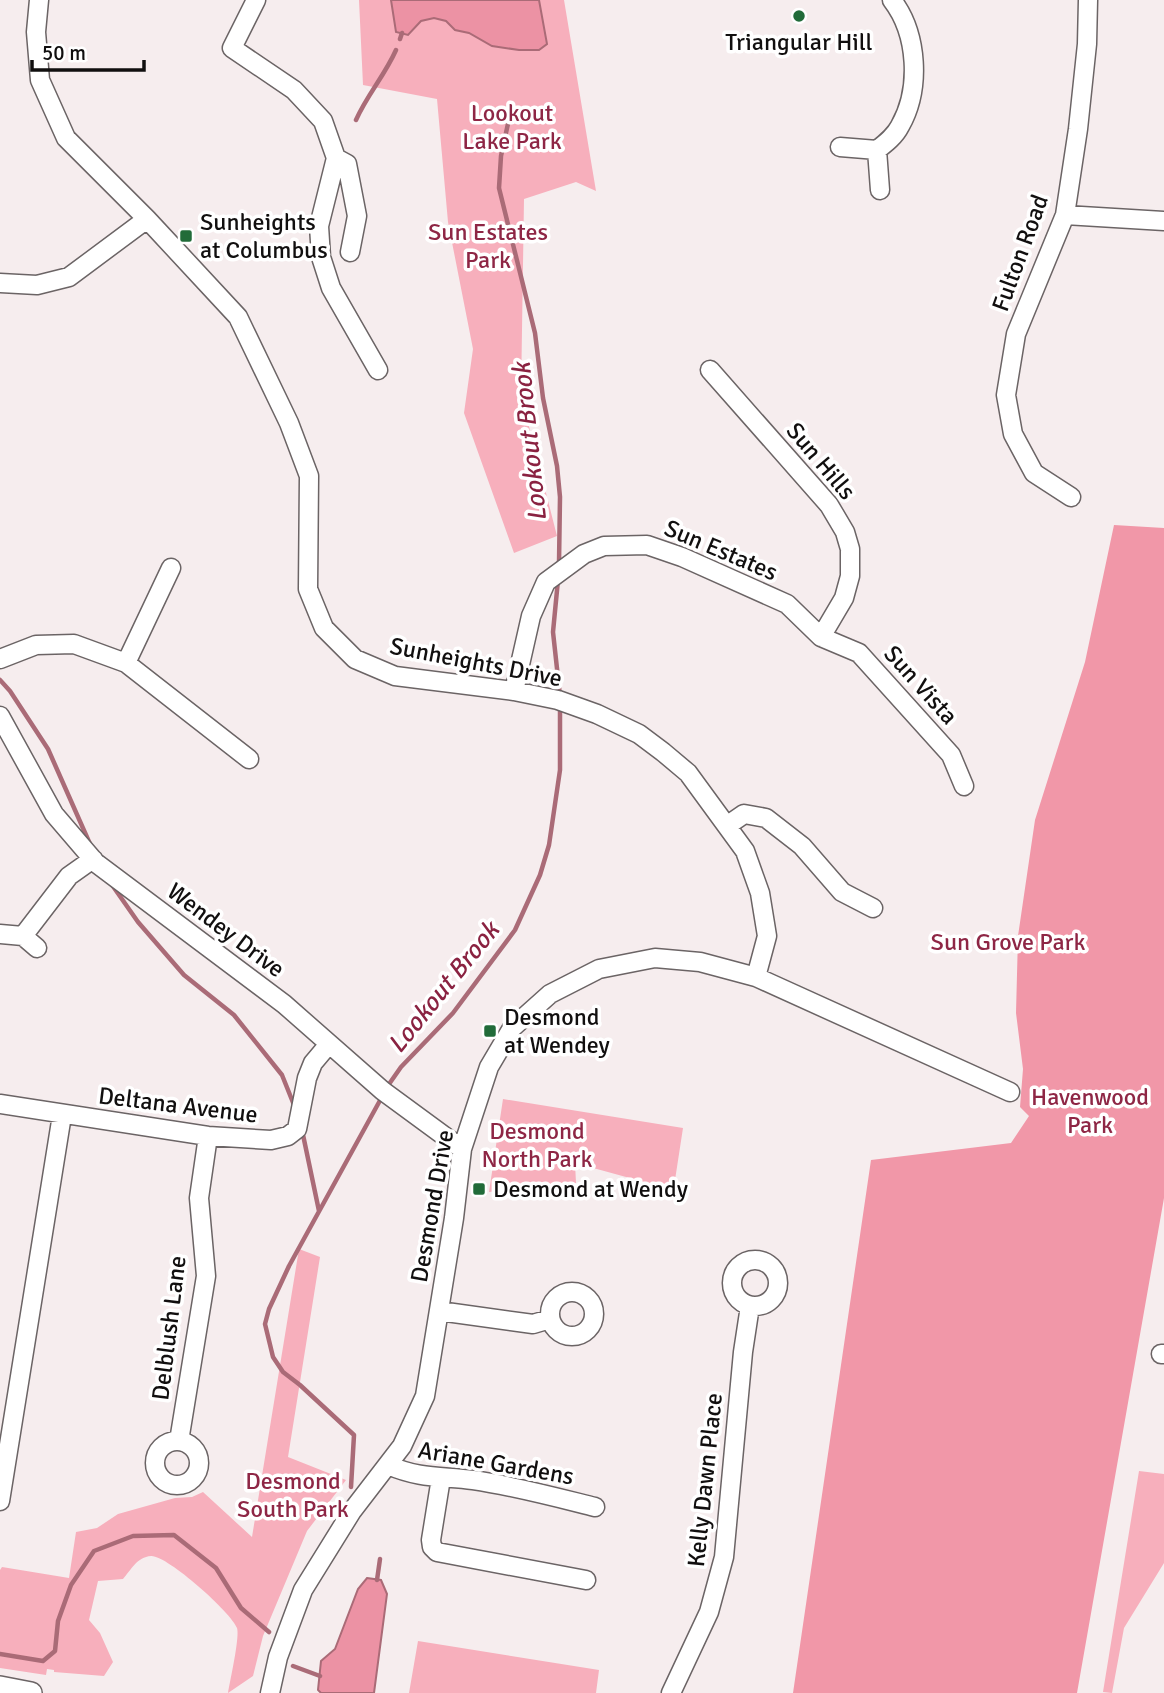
<svg xmlns="http://www.w3.org/2000/svg" width="1164" height="1693" font-family="Signika,sans-serif">
	<rect width="100%" height="100%" fill="#f6edee"/>
	<path fill="#f7afbc" d="M359,0h205l32,191 -20,-9 -52,17 -3,196 36,141 -43,17 -50,-140 9,-64 -25,-127 -11,-123 -74,-14z
		M503,1099l180,29 -10,65 -36,-13 -62,-17 1,20 -87,9z
		M299,1249l21,8 -32,200 58,23 -39,51 -44,105 -10,40 -25,17c2,-12 12,-56 9,-65 -5,-15 -70,-73 -86,-72 -14,1 -20,14 -28,23l-25,2 -9,39 11,13 13,29 -9,14 -50,-4v-2l-7,-1 -1,6 -46,-7v-98l2,-3 67,11 7,-46 21,-4 21,-14 57,-16 17,-1 11,-5 49,45z
		M1139,1471l25,3v89l-40,65 -12,65 -9,-1z
		M418,1641l181,29 -3,23h-187z"/>
	<path fill="#f197a8" d="M1114,525l50,3v670l-87,495h-284l78,-533 140,-17 18,-27 -9,-9 3,-38 -7,-56 2,-77 17,-116 50,-158z"/>
	<path fill="#ec92a4" stroke="#aa6b77" stroke-width="2" d="M391,0h148l8,44 -8,6h-20l-27,-4 -23,-13 -14,-3 -9,-9 -12,-3 -13,3 -13,14 -12,-3z
		M367,1578l14,2 6,14 -13,99h-53l-3,-3 3,-29 14,-12 23,-60z"/>
	<g fill="none" stroke-linecap="round" stroke-linejoin="round">
		<path stroke="#aa6b77" stroke-width="4.5" d="M400,39l2,-6
			M509,119l-8,37 -2,32 36,145 8,65 14,68 3,31 -1,67
			M356,120c11,-25 29,-45 40,-70
			M558,580l-5,52 7,64
			M0,680l10,11 38,58 42,95
			M110,882l28,40 46,53 50,40 48,60 12,30
			M387,1087l14,-20 52,-54 62,-83 25,-55 9,-30 11,-75v-65
			M302,1130l17,81
			M351,1487l3,-52 -54,-50 -17,-13 -10,-15 -8,-33 4,-15 20,-43 94,-171
			M377,1580l3,-21
			M0,1654l43,7 12,-10 3,-30 13,-36 23,-34 39,-15 41,-1 42,33 25,40 28,24
			M293,1666l27,10"/>
		<g stroke="#6b6465" stroke-width="21">
			<path id="minor" d="M39,0l-3,32 4,48 26,58 81,81 91,98 51,106 20,53 -1,113 16,39 31,31 40,17 119,15 44,9 39,14 42,20 24,18 25,21 57,78 15,42 7,43 -11,41
				M256,0l-24,48 62,42 29,31 13,37 -17,68 2,31 10,31 47,82
				M840,147l37,3 3,40
				M877,150c9,-7 18,-14 23,-24 21,-37 18,-92 -8,-126
				M336,158l11,6 10,52 -7,36
				M1065,215l99,6
				M0,283l37,2 32,-8 78,-58
				M710,370l119,135 16,27 5,17v27l-6,22 -23,39
				M1071,497l-37,-24 -21,-39 -7,-39 10,-61 49,-119 13,-86 9,-85 1,-44
				M0,659l36,-14 38,-1 52,19 123,96
				M126,663l45,-95
				M514,691l17,-75 15,-34 38,-28 20,-8 43,-1 35,12 105,47 34,33 38,16 92,102 13,31
				M0,716l54,98 42,49 188,141 99,87 79,58
				M728,825l16,-11 22,4 36,28 40,46 31,16
				M0,934l23,2 14,12
				M23,936l46,-60 24,-17
				M0,1104l208,32 63,4 17,-4 9,-7 10,-51 6,-15 16,-19
				M732 1283a23 23 0 1 1 46 0a23 23 0 1 1-46 0Z
				M550 1314a22 22 0 1 1 44 0a22 22 0 1 1-44 0Z
				M439,1311l94,13 17,-5
				M1161,1354h3
				M179,1441l27,-165 -7,-78 9,-62
				M155 1463a22 22 0 1 1 44 0a22 22 0 1 1-44 0Z
				M388,1465c32,14 53,11 85,15 41,6 82,17 122,27
				M441,1478l-10,62 1,7 5,5 149,28
				M0,1501l62,-386
				M270,1693l8,-36 25,-67 49,-79 50,-65 23,-50 29,-178 8,-69 27,-82 23,-39 38,-34 49,-25 56,-11 45,4 56,15 254,115
				M671,1693l38,-81 15,-55 19,-205 7,-46"/>
		</g>
		<g stroke="#6b6465" stroke-width="24">
			<path id="major" d="M0,1687l31,6"/>
		</g>
		<use href="#minor" stroke="#fff" stroke-width="18"/>
		<use href="#major" stroke="#fff" stroke-width="21"/>
	</g>
	<g fill="#216b39" stroke="#fff" stroke-width="2.5">
		<circle cx="799" cy="16" r="7"/>
		<rect x="179" y="229" width="14" height="14" rx="3.5"/>
		<rect x="483" y="1024" width="14" height="14" rx="3.5"/>
		<rect x="472" y="1182" width="14" height="14" rx="3.5"/>
	</g>
	<g text-anchor="middle" stroke-width="7" stroke-linejoin="round" paint-order="stroke">
		<g font-size="24" fill="#110f0f" stroke="#fff" text-anchor="start">
			<text x="799" y="50" text-anchor="middle">Triangular Hill</text>
			<text x="200" y="230">Sunheights<tspan x="200" dy="28">at Columbus</tspan></text>
			<text x="504" y="1025">Desmond<tspan x="504" dy="28">at Wendey</tspan></text>
			<text x="493" y="1197">Desmond at Wendy</text>
		</g>
		<g font-size="24" fill="#8e2645" stroke="#fff">
			<text x="512" y="121">Lookout<tspan x="512" dy="28">Lake Park</tspan></text>
			<text x="488" y="240">Sun Estates<tspan x="488" dy="28">Park</tspan></text>
			<text x="1008" y="950">Sun Grove Park</text>
			<text x="1090" y="1105">Havenwood<tspan x="1090" dy="28">Park</tspan></text>
			<text x="537" y="1139">Desmond<tspan x="537" dy="28">North Park</tspan></text>
			<text x="293" y="1489">Desmond<tspan x="293" dy="28">South Park</tspan></text>
		</g>
		<g font-size="24" fill="#110f0f" stroke="#fff">
			<text transform="translate(1020 253) rotate(-70)" y="8">Fulton Road</text>
			<text transform="translate(821 461) rotate(50)" y="8">Sun Hills</text>
			<text transform="translate(721 550) rotate(23)" y="8">Sun Estates</text>
			<text transform="translate(476 662) rotate(11)" y="8">Sunheights Drive</text>
			<text transform="translate(921 685) rotate(48)" y="8">Sun Vista</text>
			<text transform="translate(226 930) rotate(37)" y="8">Wendey Drive</text>
			<text transform="translate(178 1105) rotate(7)" y="8">Deltana Avenue</text>
			<text transform="translate(432 1206) rotate(-80)" y="8">Desmond Drive</text>
			<text transform="translate(169 1328) rotate(-83)" y="8">Delblush Lane</text>
			<text transform="translate(496 1463) rotate(10)" y="8">Ariane Gardens</text>
			<text transform="translate(705 1480) rotate(-84)" y="8">Kelly Dawn Place</text>
		</g>
		<g font-size="26" font-style="italic" fill="#8a2241" stroke="#fff">
			<text transform="translate(529 442) rotate(-96)" y="9">Lookout Brook</text>
			<text transform="translate(443 987) rotate(-51)" y="9">Lookout Brook</text>
		</g>
	</g>
	<path d="M32 60v10h112v-10" fill="none" stroke="#110f0f" stroke-width="3.5"/>
	<text x="42" y="60" font-size="21" fill="#110f0f" stroke="#ffffff" stroke-width="5" paint-order="stroke">50 m</text>
</svg>
